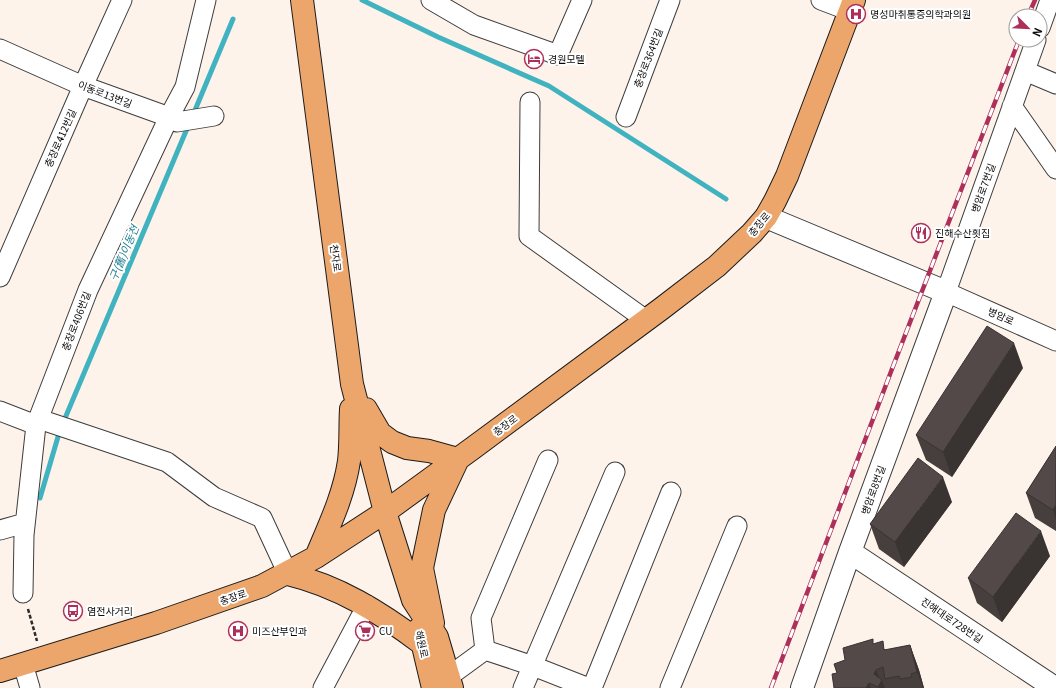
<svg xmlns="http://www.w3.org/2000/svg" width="1056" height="688" font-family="Georgia,'Noto Sans KR',serif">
	<rect width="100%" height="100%" fill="#fdf3ea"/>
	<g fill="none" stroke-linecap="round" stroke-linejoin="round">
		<path stroke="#41b3c0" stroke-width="5" d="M362,0l76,37 111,49 177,113
			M193,115l40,-96
			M63,423l126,-299
			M40,498l20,-68"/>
		<g stroke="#3d3d3d" stroke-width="21">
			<path id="minor" d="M431,0l43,25 84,30 24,-55
				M821,0l29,11
				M1040,28l10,-28
				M1036,40l-90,252 110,49
				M0,49l83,37 86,31 8,5 37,-6
				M1025,71l31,13
				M530,102l-1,134 117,84
				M1012,106l44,63
				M626,117l44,-117
				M0,277l83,-191 39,-86
				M0,411l36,14
				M39,419l128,43 47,35 48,21 26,56
				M548,460l-67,158 4,32 48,16 56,22
				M0,530l25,-7
				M23,593l1,-58 12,-110 52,-135 81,-173 16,-30 21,-87
				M23,664l7,24
				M448,677l37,-27
				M323,688l44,-83
				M523,688l92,-216
				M592,688l79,-196
				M670,688l67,-162"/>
		</g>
		<g stroke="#3d3d3d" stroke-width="24">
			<path id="tertiary" d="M766,217l180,75 -96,260 -48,136
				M850,552l205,136"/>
		</g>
		<g stroke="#1b1b1b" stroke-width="24">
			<path id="primary" d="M302,0l50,384 33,128 28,88 24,37 15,51
				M366,409l14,24 12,9 15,6 22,3 29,8 -24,51 -12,58 11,55
				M316,557c13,-31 28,-62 33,-96 2,-17 1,-35 2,-52
				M288,574c50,12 92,38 133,69
				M419,629l14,59
				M0,671l156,-48 106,-37 54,-29 69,-45 88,-64 188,-139 56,-43 35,-33 14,-16 9,-16 12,-25 67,-176"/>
		</g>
		<path stroke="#2c2c2c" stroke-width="2.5" stroke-dasharray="4 2" stroke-linecap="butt" d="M28,609l9,32"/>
		<use href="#minor" stroke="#fff" stroke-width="19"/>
		<use href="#tertiary" stroke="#fff" stroke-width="22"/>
		<use href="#primary" stroke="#eca66b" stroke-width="22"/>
		<g stroke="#ad305b" stroke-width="4.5">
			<path id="rail" d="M1028,16l7,-16
				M771,688l121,-319 127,-329"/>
		</g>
		<use href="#rail" stroke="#fff" stroke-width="3" stroke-dasharray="9" stroke-linecap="butt"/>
	</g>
	<path fill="#473f3e" d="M1023,368l-71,109 -26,-17 -10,-25z
		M1056,446v85l-21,-13 -9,-25z
		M952,502l-48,65 -25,-18 -9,-25z
		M1050,556l-48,66 -25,-19 -9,-25z
		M875,644l11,6 24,-5 9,25 5,18h-90l3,-15 8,-13z"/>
	<path fill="#393332" d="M1014,343l9,25 -71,109 -9,-25z
		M943,477l9,25 -48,65 -9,-25z
		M1056,505v15l-3,-10z
		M1041,531l9,25 -48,66 -9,-25z
		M910,645l9,25 5,18h-1l-6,-16z
		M876,670l5,12 1,-2 3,8h-6l-5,-14z
		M869,683l2,5h-5v-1z"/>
	<path fill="#524948" stroke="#393332" d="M987,326l27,17 -71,109 -27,-17z
		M1056,446v59l-3,5 -27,-17z
		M918,458l25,19 -48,65 -25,-18z
		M1016,513l25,18 -48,66 -25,-19z
		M873,639v5l10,-3 1,9 26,-5 7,27 -6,2 1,3 -12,2 -1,-3 -14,3 -2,-12 -7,3 -2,4 8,6 -4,7 -9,-4 -3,5h-32l-2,-14 5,-1 -3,-9 11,-4 -2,-12z"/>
	<defs>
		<g id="hospital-ring" transform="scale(1)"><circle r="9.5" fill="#fff" stroke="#ad305b" stroke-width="1.5"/><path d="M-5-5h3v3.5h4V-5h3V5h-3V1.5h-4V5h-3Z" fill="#ad305b"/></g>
		<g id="hotel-ring" transform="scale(1)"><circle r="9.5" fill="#fff" stroke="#ad305b" stroke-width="1.5"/><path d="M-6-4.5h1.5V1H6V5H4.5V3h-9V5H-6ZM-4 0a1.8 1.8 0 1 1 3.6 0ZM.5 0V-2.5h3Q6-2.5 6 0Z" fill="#ad305b"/></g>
		<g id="restaurant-ring" transform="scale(1)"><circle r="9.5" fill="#fff" stroke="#ad305b" stroke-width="1.5"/><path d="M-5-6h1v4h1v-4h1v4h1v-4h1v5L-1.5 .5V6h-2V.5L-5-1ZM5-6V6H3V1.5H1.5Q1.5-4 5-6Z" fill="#ad305b"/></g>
		<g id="bus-ring" transform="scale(1)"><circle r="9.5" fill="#fff" stroke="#ad305b" stroke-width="1.5"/><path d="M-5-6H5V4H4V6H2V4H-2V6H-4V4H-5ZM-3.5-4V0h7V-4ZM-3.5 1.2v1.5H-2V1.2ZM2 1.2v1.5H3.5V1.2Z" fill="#ad305b"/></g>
		<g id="supermarket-ring" transform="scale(1)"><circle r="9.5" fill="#fff" stroke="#ad305b" stroke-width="1.5"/><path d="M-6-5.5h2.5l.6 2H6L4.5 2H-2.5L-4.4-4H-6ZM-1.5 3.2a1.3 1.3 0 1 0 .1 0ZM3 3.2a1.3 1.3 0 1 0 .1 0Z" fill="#ad305b"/></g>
	</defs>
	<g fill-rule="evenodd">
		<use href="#hospital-ring" x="856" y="14"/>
		<use href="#hotel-ring" x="534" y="59"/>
		<use href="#restaurant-ring" x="921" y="233"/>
		<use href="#bus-ring" x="73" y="611"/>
		<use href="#hospital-ring" x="238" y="631"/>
		<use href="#supermarket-ring" x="365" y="631"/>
	</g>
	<g text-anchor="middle" stroke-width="4" stroke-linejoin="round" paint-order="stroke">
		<g font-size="10" fill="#0a0a0a" stroke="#fff" text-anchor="start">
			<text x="870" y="18">명성마취통증의학과의원</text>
			<text x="548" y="63">경원모텔</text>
			<text x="935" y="237">진해수산횟집</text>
			<text x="87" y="615">염전사거리</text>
			<text x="252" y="635">미즈산부인과</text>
			<text x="379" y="635">CU</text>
		</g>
		<g font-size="10" fill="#0a0a0a" stroke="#fff">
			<text transform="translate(648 58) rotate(-69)" y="4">충장로364번길</text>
			<text transform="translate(105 94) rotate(21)" y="4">이동로13번길</text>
			<text transform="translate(60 138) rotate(-66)" y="4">충장로412번길</text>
			<text transform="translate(983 188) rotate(-70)" y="4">병암로7번길</text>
			<text transform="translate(759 224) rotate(-50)" y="4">충장로</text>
			<text transform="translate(336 258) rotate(82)" y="4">천자로</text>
			<text transform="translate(1001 316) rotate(24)" y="4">병암로</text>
			<text transform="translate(76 321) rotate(-69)" y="4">충장로406번길</text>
			<text transform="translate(505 425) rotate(-37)" y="4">충장로</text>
			<text transform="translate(873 490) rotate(-70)" y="4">병암로8번길</text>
			<text transform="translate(233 597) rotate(-19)" y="4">충장로</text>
			<text transform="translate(952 620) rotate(34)" y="4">진해대로728번길</text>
			<text transform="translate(422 644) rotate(77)" y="4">해원로</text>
		</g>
		<g font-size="11" font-style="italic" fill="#20808f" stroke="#fff">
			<text transform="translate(124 253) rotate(-67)" y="4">구(舊)이동천</text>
		</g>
	</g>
	<g transform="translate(1028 28) rotate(114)"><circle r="19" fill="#ffffff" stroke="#9d9d9d"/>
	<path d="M0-3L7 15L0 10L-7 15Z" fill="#ad305b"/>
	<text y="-6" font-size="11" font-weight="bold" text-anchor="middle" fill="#0a0a0a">N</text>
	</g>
</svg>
